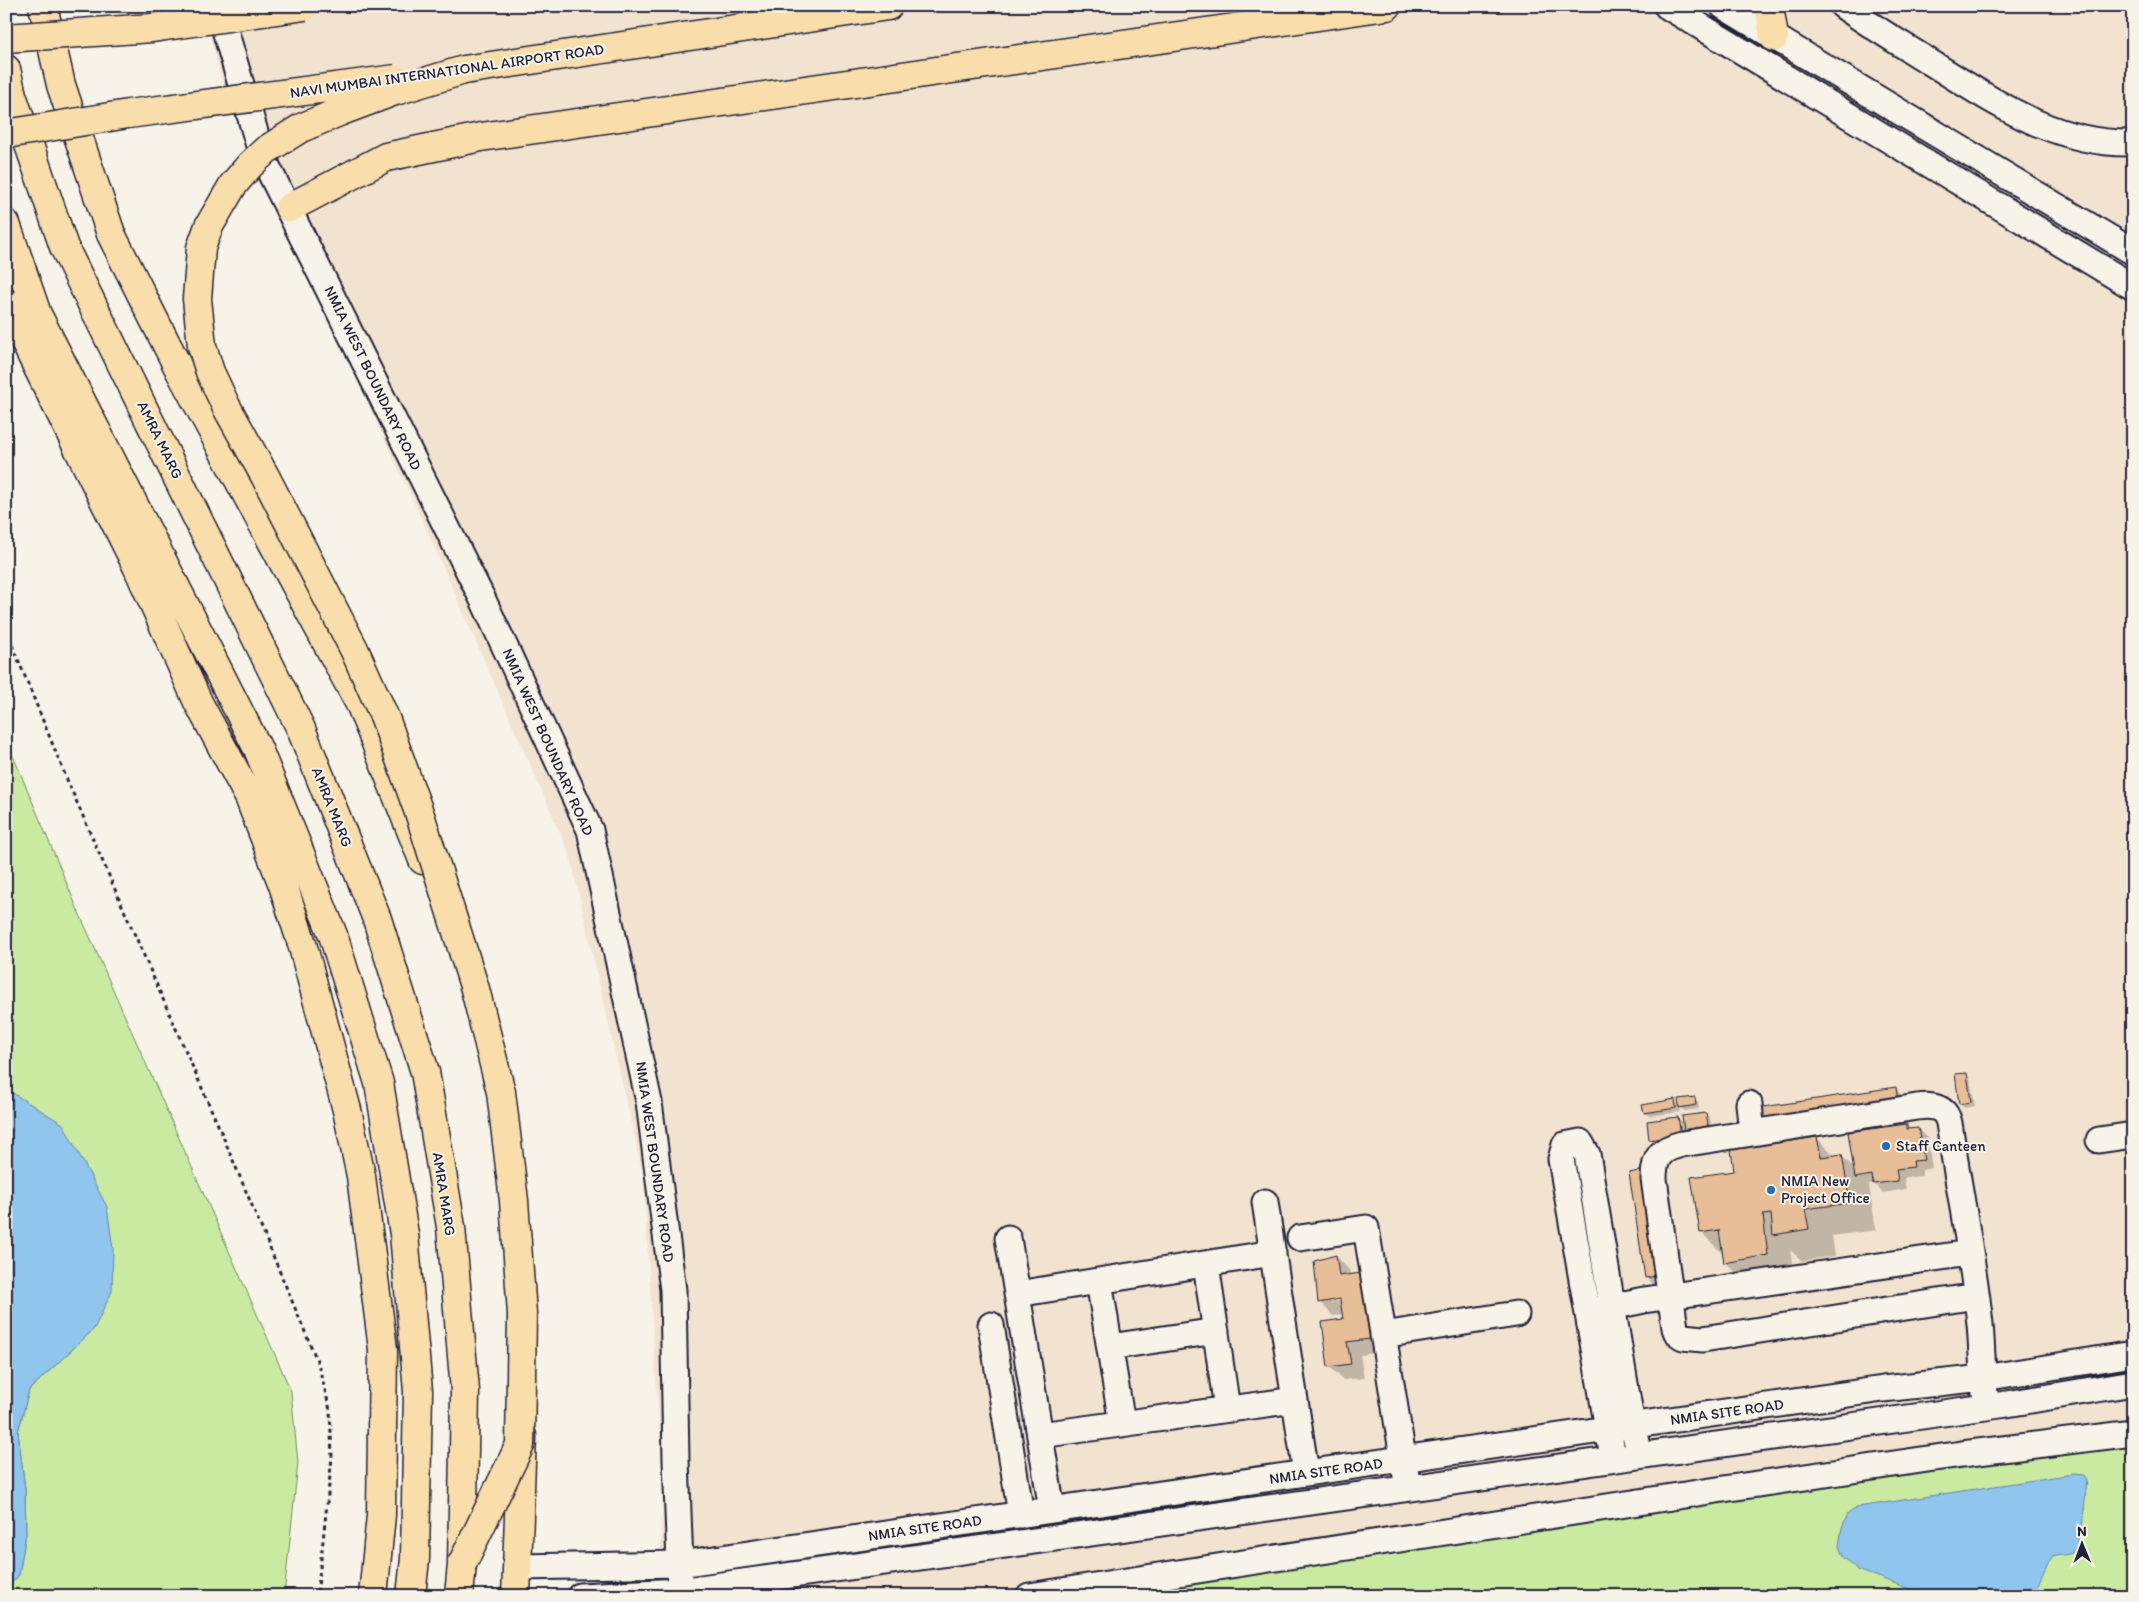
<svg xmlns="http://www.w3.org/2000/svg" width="2139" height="1602" font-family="Itim,sans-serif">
	<rect width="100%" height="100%" fill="#f7f3e8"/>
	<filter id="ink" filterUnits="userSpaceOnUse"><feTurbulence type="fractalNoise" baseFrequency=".02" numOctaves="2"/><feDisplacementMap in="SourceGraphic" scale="10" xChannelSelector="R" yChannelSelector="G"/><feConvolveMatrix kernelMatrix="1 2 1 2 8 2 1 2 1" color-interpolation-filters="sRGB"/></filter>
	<g filter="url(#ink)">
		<path fill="#f2e3d0" d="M201,6h1932v1590h-1475l5,-104 -20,-317 -73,-320 -144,-326 -197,-425z"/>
		<path fill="#caeaa2" stroke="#76866e" d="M6,739l71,169 214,483 7,72 -14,133h-278v-7l13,-14 7,-42 -1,-44 -7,-57 11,-42 65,-61 -70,-228 -18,-12z
			M2133,1444v152h-1046l952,-143z"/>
		<path fill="#90c5ee" stroke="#6484a6" d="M6,1089l57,35 44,83 6,42 -1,42 -18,38 -65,61 -11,42 7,57 1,44 -7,42 -13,14z
			M2073,1474l11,1 3,6c-2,13 -4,61 -12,69 -6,7 -15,4 -22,7 -7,4 -15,30 -19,39h-105l-71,-26 -15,-13 -4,-11 3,-19 6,-13 10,-7z"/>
		<path fill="#0003" fill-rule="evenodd" d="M1966,1074l4,4 5,28 -10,2 -5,-4 -4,-29z
			M1895,1089l14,13 -135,35z
			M1694,1098l4,4 1,7 -15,2 -5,-6 1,7 -31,4 -4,-4 29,-11 6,6z
			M1706,1114l4,4 2,12 -52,18 -9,-9 27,-21 7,7z
			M1906,1125l5,5 7,-1 9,9 5,30 -10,2v6l-18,2 2,11 -23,4 -9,-9 -5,1 7,45 -44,6 3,20 -33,5 -12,-11 5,32 -42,7 -28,-27 -1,-7 -23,-23 35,-60 81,-34 18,18 6,-1 13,13z
			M1658,1185l2,106 -14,-14z
			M1336,1256l13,14 34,82 -23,3 4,23 -21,2 -13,-13 14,-47 -1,-6 -10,2 -13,-14zM1346,1297v3l-16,2v-2z"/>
		<path fill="#e8be98" stroke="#22223b" d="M1967,1073l4,29 -12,2 -4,-30z
			M1896,1087l2,16 -139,21 -2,-16z
			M1695,1097l1,8 -17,3 -1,-9z
			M1675,1099l1,9 -32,5 -2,-8z
			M1706,1113l2,13 -24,4 -2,-14z
			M1678,1117l3,18 -32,5 -2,-19z
			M1907,1124v5l11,-1 6,32 -11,1 1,6 -18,2 2,12 -25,3 -1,-9 -17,3 -7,-46z
			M1817,1137l4,20 21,-3 8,49 -45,6 4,20 -36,6 -2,-21 -8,1 5,40 -44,8 -5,-33 -19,3 -9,-56 43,-6 -3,-21z
			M1644,1170l17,105 -16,3 -16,-105z
			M1336,1255l3,21 22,-3 5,33h3l2,12 -4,1 3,20 -23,3 4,22 -23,3 -6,-45 21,-3 -3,-20 -22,4 -4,-42z"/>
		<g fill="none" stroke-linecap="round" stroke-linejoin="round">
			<g stroke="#22223b" stroke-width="29">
				<path id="minor" d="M218,6l44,150 222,446 106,228 59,272 24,188 3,170 4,104 -1,32
					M1667,6l466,281
					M1723,6l410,246
					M1843,6c29,21 60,39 90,58 63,39 123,81 200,79
					M1749,1104l3,29
					M2099,1140l34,-5
					M1265,1202l41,271
					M1008,1238l44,272
					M1300,1238l66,-10 40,248
					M1206,1264l21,145
					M1099,1281l23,143
					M1017,1294l256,-41
					M1976,1296l-273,43 -20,-2 -6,-4 -2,-5 -21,-149c0,-23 7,-30 28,-35l235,-37c15,-2 28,-1 32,16 10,67 24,134 31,201 2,23 2,46 5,69
					M1596,1310l48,-10 325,-47
					M991,1325l30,190
					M1383,1335l133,-21
					M1110,1347l106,-16
					M1040,1435l255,-35
					M1611,1446l-50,-287 4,-14 15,-3 7,12 45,272 5,16
					M518,1567l162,-3 1203,-175 100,-11 150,-24
					M580,1596l99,-5 1328,-187 126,-21
					M1029,1596l701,-108 232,-34 171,-21"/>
			</g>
			<g stroke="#22223b" stroke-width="31">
				<path id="highway" d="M43,6l18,79 50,149 69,137 181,335 62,154
					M1769,6l5,31
					M6,69l6,26 52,152 237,482 76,190 48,153 26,155 14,164 -3,173 -3,32
					M464,70l424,-64
					M289,208l97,-51 95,-20 906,-131
					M6,224l31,90 221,435 75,186 46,148 25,151 14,157 -3,168 -4,37
					M6,304l131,262 61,136 51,95 34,88 20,62 44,163 14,66 22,173 -2,166 -8,81
					M516,1596l6,-160"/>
			</g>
			<path stroke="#22223b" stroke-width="3" stroke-dasharray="4 4" stroke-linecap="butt" d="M6,630l62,152 154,352 96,229 12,47 2,47 -15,139"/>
			<use href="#minor" stroke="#f7f3e8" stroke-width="25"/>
			<use href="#highway" stroke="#f9deab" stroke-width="28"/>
			<g stroke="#22223b" stroke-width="31" stroke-linecap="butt">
				<path id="highway-bridge" d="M6,38l146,-10 153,-22
					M6,134l122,-20 268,-35
					M462,1564l58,-119 2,-131 -8,-113 -13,-109 -26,-103 -54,-171 -36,-100 -31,-69 -89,-173 -39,-70 -16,-34 -8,-26 -5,-47 4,-51 8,-22 24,-41 17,-20 16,-15 35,-22 38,-16 56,-21 69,-21"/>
			</g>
			<use href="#highway-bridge" stroke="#f9deab" stroke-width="28"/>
		</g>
	</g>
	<g fill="#1f6fb2" stroke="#f7f3e8" stroke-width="2">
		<circle cx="1886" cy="1146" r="5"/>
		<circle cx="1771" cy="1190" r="5"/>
	</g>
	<g text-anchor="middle" stroke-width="4" stroke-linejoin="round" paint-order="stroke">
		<g font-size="15" fill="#22223b" stroke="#f7f3e8">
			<text transform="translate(447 71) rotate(-8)" y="5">NAVI MUMBAI INTERNATIONAL AIRPORT ROAD</text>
			<text transform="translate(373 378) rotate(64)" y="5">NMIA WEST BOUNDARY ROAD</text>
			<text transform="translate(160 440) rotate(64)" y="5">AMRA MARG</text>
			<text transform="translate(548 742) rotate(66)" y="5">NMIA WEST BOUNDARY ROAD</text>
			<text transform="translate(332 807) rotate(68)" y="5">AMRA MARG</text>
			<text transform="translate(655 1162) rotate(82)" y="5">NMIA WEST BOUNDARY ROAD</text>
			<text transform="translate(444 1194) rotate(81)" y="5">AMRA MARG</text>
			<text transform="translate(1727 1412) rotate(-8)" y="5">NMIA SITE ROAD</text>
			<text transform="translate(1326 1471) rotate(-8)" y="5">NMIA SITE ROAD</text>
			<text transform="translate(925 1528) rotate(-8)" y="5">NMIA SITE ROAD</text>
		</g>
		<g font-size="15" fill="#22223b" stroke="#f7f3e8" text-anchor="start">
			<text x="1896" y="1151">Staff Canteen</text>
			<text x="1781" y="1186">NMIA New<tspan x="1781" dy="17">Project Office</tspan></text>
		</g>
	</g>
	<rect width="2139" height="1602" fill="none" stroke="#f7f3e8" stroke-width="25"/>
	<rect x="12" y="12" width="2114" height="1577" fill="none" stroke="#22223b" stroke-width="2" filter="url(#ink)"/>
	<g transform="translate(2082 1544) rotate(359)" stroke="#f7f3e8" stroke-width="4" paint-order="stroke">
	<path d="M0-4L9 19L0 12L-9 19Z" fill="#22223b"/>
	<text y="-8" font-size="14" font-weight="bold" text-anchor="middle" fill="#22223b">N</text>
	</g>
</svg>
